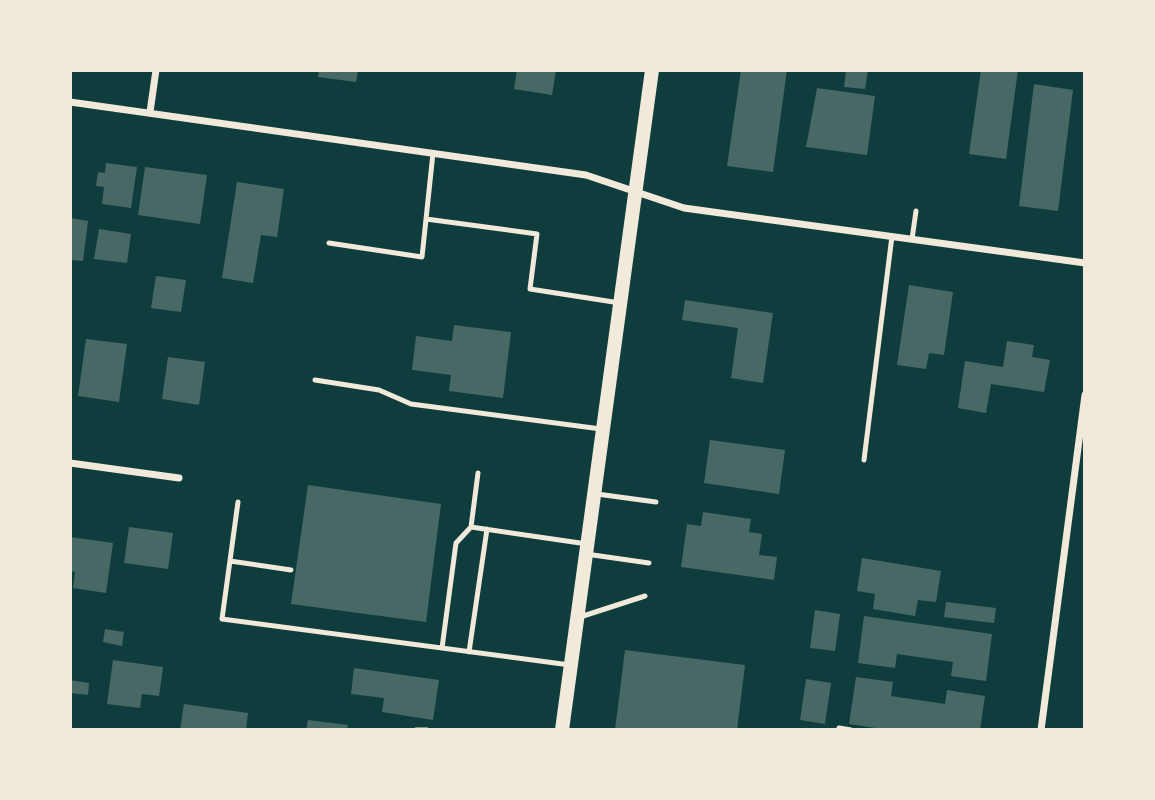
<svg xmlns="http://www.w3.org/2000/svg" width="1155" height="800" font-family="'Noto Sans',sans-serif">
	<rect width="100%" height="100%" fill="#0f3d3e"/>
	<path fill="#486865" d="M319,70h39l-2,12 -38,-5z
		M517,70h39l-4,25 -38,-6z
		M741,70h46l-14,102 -46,-6z
		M846,70h22l-3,19 -21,-2z
		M981,70h37l-12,89 -37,-5z
		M1034,84l39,6 -15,121 -39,-5z
		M817,88l58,8 -8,59 -61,-8z
		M106,163l31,4 -6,41 -29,-4 2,-17 -8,-1 2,-14 7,1z
		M145,167l62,8 -7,49 -62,-9z
		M237,182l47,7 -7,48 -16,-2 -8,48 -31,-5z
		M70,218l18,3 -5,40 -13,-1z
		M99,229l32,5 -4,29 -33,-4z
		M156,276l30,4 -5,32 -30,-4z
		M909,285l44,7 -9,63 -15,-2 -3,16 -29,-4z
		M685,300l88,13 -10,70 -32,-5 7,-50 -56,-8z
		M454,325l57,7 -8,66 -54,-7 2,-16 -39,-5 4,-34 36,5z
		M86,339l41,5 -8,58 -41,-6z
		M1007,341l27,4 -2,12 18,3 -6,32 -53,-8 -5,29 -28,-5 7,-47 38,6z
		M168,357l37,5 -6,43 -37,-6z
		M710,440l75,10 -6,44 -75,-11z
		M308,485l133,19 -15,118 -135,-18z
		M703,512l48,7 -2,13 13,2 -3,21 18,2 -3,23 -93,-13 6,-43 14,2z
		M129,527l44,6 -5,36 -44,-6z
		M70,537l43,6 -7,50 -33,-5 2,-16 -5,-1z
		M862,558l79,13 -5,31 -18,-2 -3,16 -42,-7 2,-15 -18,-3z
		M946,602l50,6 -2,15 -50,-6z
		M815,610l25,4 -5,37 -25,-3z
		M864,616l128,18 -6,47 -35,-5 2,-14 -56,-8 -2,14 -37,-5z
		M105,629l19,3 -2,14 -19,-4z
		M625,650l120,15 -8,65h-122z
		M113,660l50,7 -4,29 -17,-2 -2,14 -33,-4z
		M354,668l85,12 -6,40 -51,-8 2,-14 -33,-4z
		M856,677l37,5 -2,14 54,8 2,-14 38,6 -5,34h-91l-40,-6z
		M806,679l25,4 -6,41 -25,-4z
		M70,680l19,3 -1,12 -18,-2z
		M184,704l64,9 -2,17h-66z
		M308,720l40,5 -1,5h-41z"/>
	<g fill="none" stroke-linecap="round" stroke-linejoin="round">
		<path stroke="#f1e9da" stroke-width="5" d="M426,219l111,15 -7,55 90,14
			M912,239l4,-28
			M329,243l93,14 11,-104
			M315,380l64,10 32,14 190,25
			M864,460l28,-224
			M478,473l-7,54 116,17
			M597,494l59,8
			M238,502l-16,117 348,46
			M586,554l63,9
			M230,561l61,9
			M580,617l65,-21
			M442,648l14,-105 15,-16
			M469,652l18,-123
			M839,728l12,2
			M416,730h11"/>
		<path stroke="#f1e9da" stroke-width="7" d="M70,102l516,73 98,33 401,55
			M150,112l6,-42
			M70,463l109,15
			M1041,730l44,-335"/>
		<path stroke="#f1e9da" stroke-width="14" d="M562,730l90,-660"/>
	</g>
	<rect width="1155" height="800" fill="none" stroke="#f1e9da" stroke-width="144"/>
</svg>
